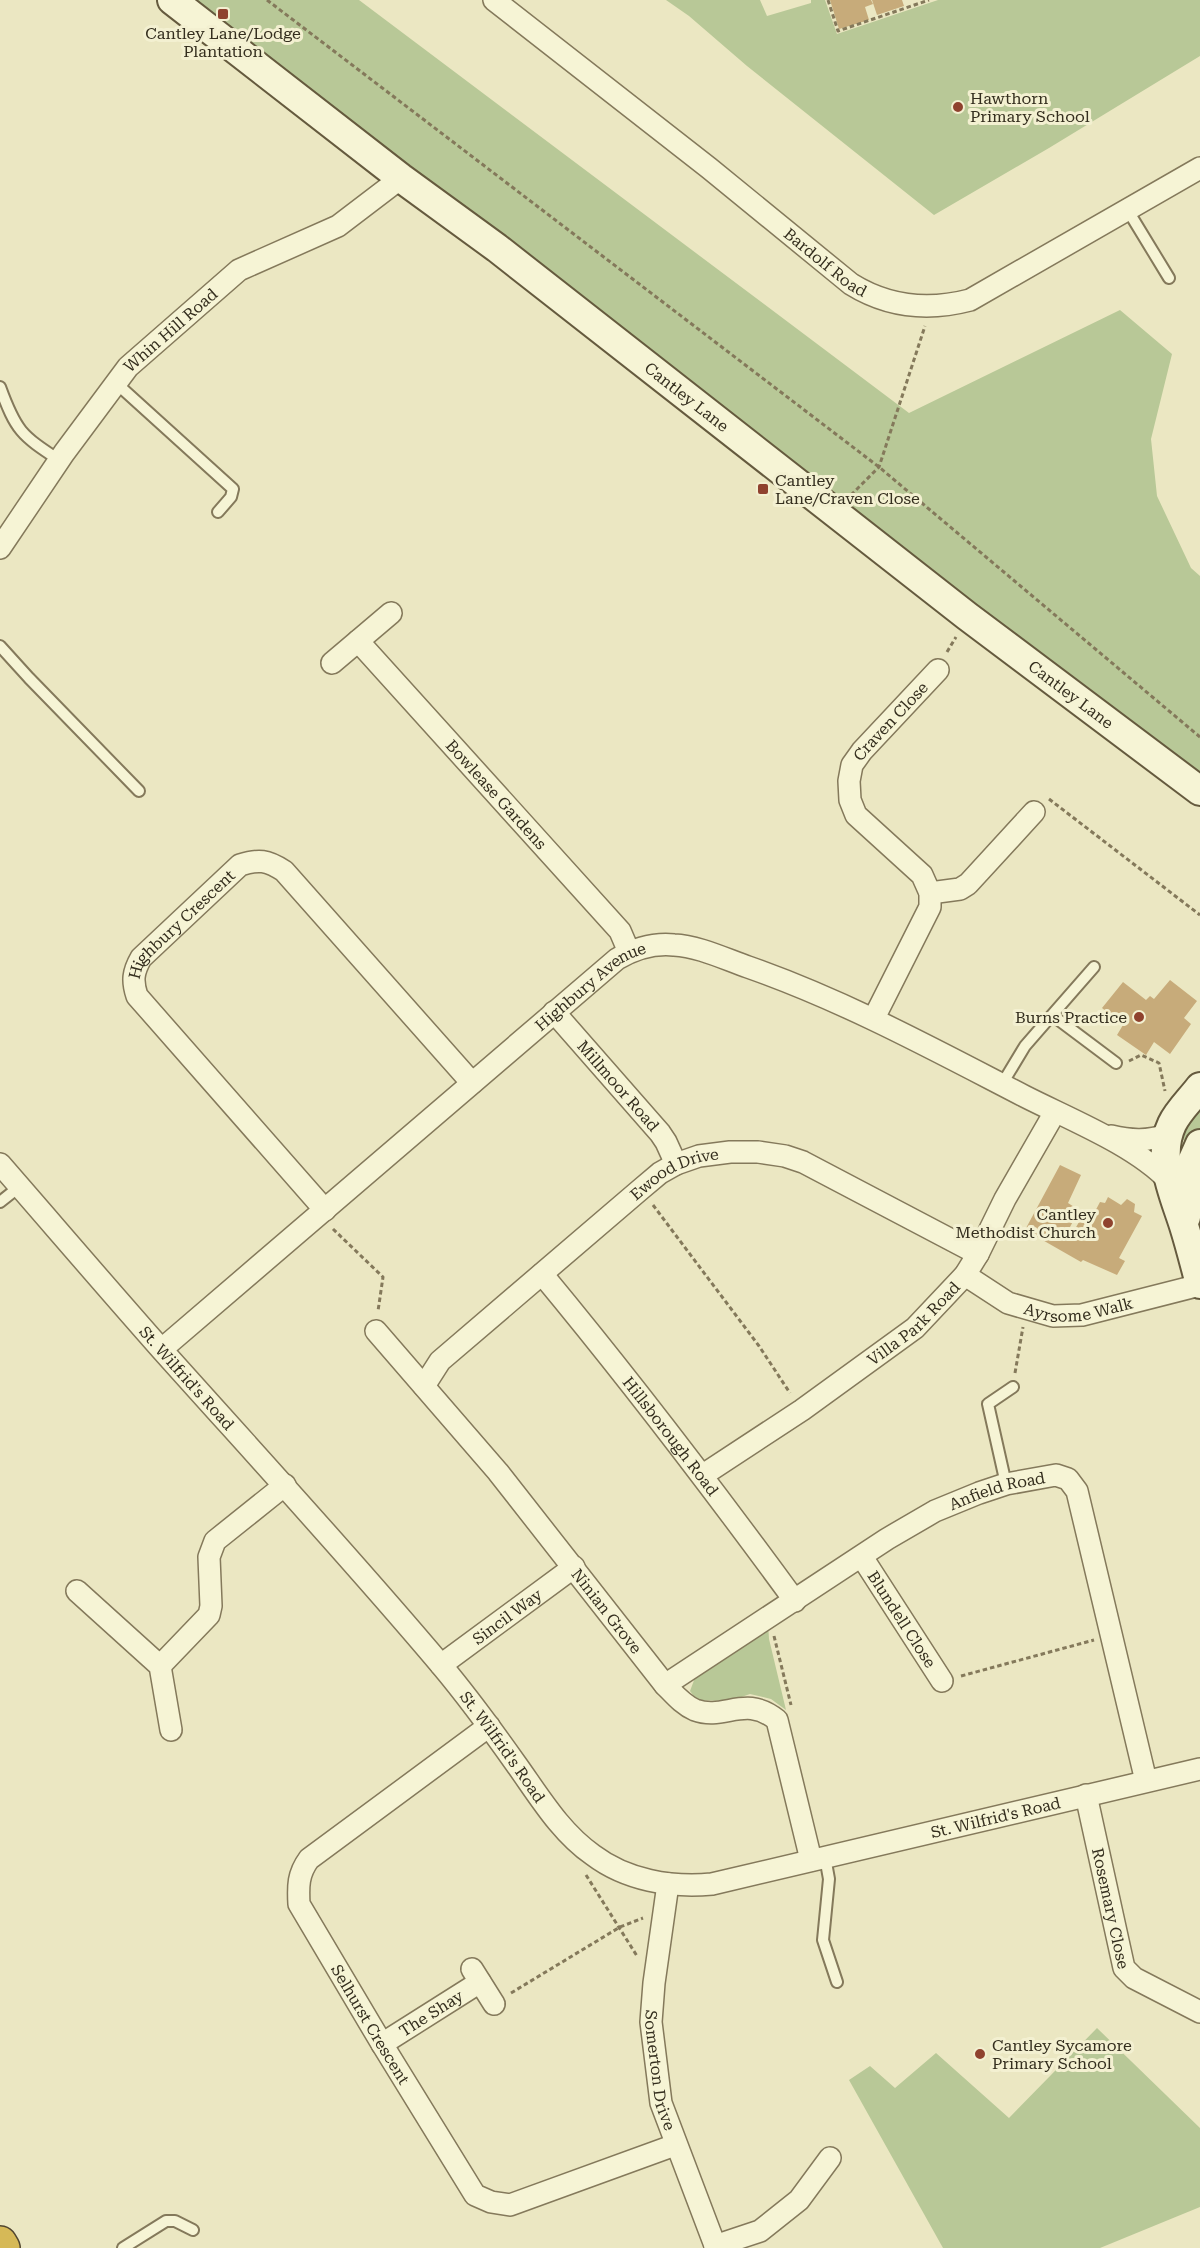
<svg xmlns="http://www.w3.org/2000/svg" width="1200" height="2248" font-family="'Roboto Serif',serif">
	<rect width="100%" height="100%" fill="#ebe7c2"/>
	<path fill="#b8c897" d="M173,0h186l550,413 211,-103 52,44 -21,85 6,57 34,72 9,8v214z
		M666,0h94l7,16 44,-13v-3h14l12,34 101,-34h262v56l-151,92 -115,67 -187,-149 -58,-50z
		M1200,1106v25l-7,15 -14,-9z
		M768,1623l1,16 17,71 -15,-11 -21,-5 -20,7 -33,-1 -7,-9 6,-16z
		M1097,2028l103,100v79l-100,41h-157l-94,-168 21,-14 25,22 41,-35 73,65z"/>
	<path fill="#c7ab7a" d="M830,0h41l2,4 -8,3 4,13 -30,9z
		M872,0h30l2,6 -27,9z
		M1170,980l27,21 -13,17 7,6 -21,30 -16,-12 -8,13 -29,-20 6,-10 -21,-17 21,-26 23,18 4,-4 4,3z
		M1060,1165l21,10 -13,28 11,7 -9,17 5,2 8,-14 8,4 9,-17 5,1 3,-6 13,8 6,-6 8,5 -1,8 8,4 -23,42 6,3 -8,14 -34,-15 -2,2 -56,-32z"/>
	<g fill="none" stroke-linecap="round" stroke-linejoin="round">
		<g stroke="#84795b" stroke-width="14">
			<path id="lane" d="M1127,209l42,69
				M116,383l117,106 -2,8 -13,15
				M0,387c16,44 21,48 59,73
				M0,646l29,32 110,113
				M1052,1015l42,-48
				M1002,1084l23,-38 27,-31 64,48
				M0,1202l19,-15
				M1006,1484l-18,-80 25,-17
				M825,1857l4,22 -6,61 14,42
				M123,2248l43,-27h9l18,9"/>
		</g>
		<g stroke="#84795b" stroke-width="24">
			<g id="street">
				<path id="s1" d="M494,0l215,168 142,116c37,23 77,27 119,16l230,-132"/>
				<path id="s2" d="M0,548l64,-95 64,-86 111,-97 99,-44 63,-48"/>
				<path id="s3" d="M391,613l-33,28 262,290 9,21"/>
				<path d="M332,663l26,-22"/>
				<path d="M930,893l30,-4 8,-5 66,-72"/>
				<path id="s4" d="M554,1012l106,121 6,9 10,22"/>
				<path id="s5" d="M874,1018l56,-111v-14l-8,-18 -66,-60 -6,-15 -1,-19 3,-16 10,-14 76,-81"/>
				<path d="M1111,1136c21,5 36,5 57,-1"/>
				<path id="s6" d="M0,1164c54,62 107,124 161,185 94,105 189,208 280,316 26,31 51,65 75,99 23,32 44,68 77,91 33,25 78,33 119,29l488,-115"/>
				<path id="s7" d="M325,1210l-188,-214c-5,-15 -4,-24 4,-38l99,-93c19,-6 27,-5 44,6l188,212"/>
				<path id="s8" d="M542,1274c88,106 171,215 253,327"/>
				<path id="s9" d="M965,1275l43,28 45,13 29,-1 118,-30"/>
				<path id="s10" d="M376,1331l122,141 167,213c9,9 18,20 30,25 30,11 50,-16 82,10l34,140"/>
				<path id="s11" d="M162,1349l455,-390c17,-10 37,-16 57,-14 24,1 51,14 74,22 97,34 185,82 276,129 45,23 111,49 145,85"/>
				<path id="s12" d="M424,1386l16,-25 201,-172 19,-16 16,-9 23,-8 31,-4h28l27,4 18,6 175,92"/>
				<path id="s13" d="M703,1475l99,-65 113,-82 50,-53 13,-21 27,-55 50,-87"/>
				<path id="s14" d="M862,1557l80,124"/>
				<path d="M77,1591l83,75 11,64"/>
				<path id="s15" d="M441,1665l133,-98"/>
				<path d="M160,1666l49,-51 2,-9 -2,-49 6,-16 70,-56"/>
				<path id="s16" d="M665,1685l222,-146 48,-28 44,-18 27,-9 50,-9 12,4 9,12 69,290"/>
				<path id="s17" d="M489,1726l-180,133c-11,15 -11,27 -10,45l83,140 93,151 16,7 19,3 165,-60"/>
				<path id="s18" d="M1086,1795l38,173 10,10 66,34"/>
				<path id="s19" d="M668,1884l-14,99 -3,39 10,81 55,145"/>
				<path d="M472,1969l22,35"/>
				<path id="s20" d="M382,2044l98,-62"/>
				<path d="M715,2246l45,-15 39,-31 31,-42"/>
			</g>
		</g>
		<g stroke="#655a3e" stroke-width="32">
			<g id="secondary">
				<path id="s21" d="M172,0l229,178 96,70 470,368 233,175"/>
				<path d="M1200,1087c-9,12 -22,24 -28,37 -16,34 2,70 12,102 6,19 11,39 16,58"/>
				<path d="M1186,1217l5,-53 9,-20"/>
			</g>
		</g>
		<g stroke="#51462f" stroke-width="36">
			<path id="highway" d="M0,2243l3,5"/>
		</g>
		<path stroke="#84795b" stroke-width="3" stroke-dasharray="4.5 3" stroke-linecap="butt" d="M267,0l612,467 321,270
			M828,0l10,31 91,-31
			M851,495l28,-28 46,-141
			M947,652l9,-15
			M1049,799l151,116
			M1129,1061l12,-6 18,8 6,28
			M653,1205l106,141 31,47
			M333,1229l50,48 -5,34
			M1015,1373l8,-46
			M774,1636l17,69
			M961,1676l133,-36
			M586,1875l51,81
			M511,1993l109,-66 23,-9"/>
		<use href="#lane" stroke="#f6f4d5" stroke-width="10"/>
		<use href="#street" stroke="#f6f4d5" stroke-width="21"/>
		<use href="#secondary" stroke="#f6f4d5" stroke-width="28"/>
		<use href="#highway" stroke="#d6b957" stroke-width="33"/>
	</g>
	<g fill="#8f422e" stroke="#f3f0d1" stroke-width="2">
		<rect x="217" y="8" width="12" height="12" rx="3"/>
		<circle cx="958" cy="107" r="6"/>
		<rect x="757" y="483" width="12" height="12" rx="3"/>
		<circle cx="1139" cy="1017" r="6"/>
		<circle cx="1108" cy="1223" r="6"/>
		<circle cx="980" cy="2054" r="6"/>
	</g>
	<g text-anchor="middle" stroke-width="6" stroke-linejoin="round" paint-order="stroke">
		<g font-size="16" fill="#342e1e" stroke="#f3f0d1" text-anchor="start">
			<text x="223" y="39" text-anchor="middle">Cantley Lane/Lodge<tspan x="223" dy="18">Plantation</tspan></text>
			<text x="970" y="104">Hawthorn<tspan x="970" dy="18">Primary School</tspan></text>
			<text x="775" y="486">Cantley<tspan x="775" dy="18">Lane/Craven Close</tspan></text>
			<text x="1127" y="1023" text-anchor="end">Burns Practice</text>
			<text x="1096" y="1220" text-anchor="end">Cantley<tspan x="1096" dy="18">Methodist Church</tspan></text>
			<text x="992" y="2051">Cantley Sycamore<tspan x="992" dy="18">Primary School</tspan></text>
		</g>
		<g font-size="16" fill="#342e1e" stroke="#f3f0d1">
			<text dy="6" stroke="none"><textPath href="#s1" startOffset="423">Bardolf Road</textPath></text>
			<text dy="6" stroke="none"><textPath href="#s2" startOffset="278">Whin Hill Road</textPath></text>
			<text dy="6" stroke="none"><textPath href="#s21" startOffset="650">Cantley Lane</textPath></text>
			<text dy="6" stroke="none"><textPath href="#s21" startOffset="1136">Cantley Lane</textPath></text>
			<text dy="6" stroke="none"><textPath href="#s5" startOffset="357">Craven Close</textPath></text>
			<text dy="6" stroke="none"><textPath href="#s3" startOffset="250">Bowlease Gardens</textPath></text>
			<text dy="6" stroke="none"><textPath href="#s7" startOffset="376">Highbury Crescent</textPath></text>
			<text dy="6" stroke="none"><textPath href="#s11" startOffset="562">Highbury Avenue</textPath></text>
			<text dy="6" stroke="none"><textPath href="#s4" startOffset="98">Millmoor Road</textPath></text>
			<text dy="6" stroke="none"><textPath href="#s12" startOffset="332">Ewood Drive</textPath></text>
			<text dy="6" stroke="none"><textPath href="#s9" startOffset="124">Ayrsome Walk</textPath></text>
			<text dy="6" stroke="none"><textPath href="#s13" startOffset="260">Villa Park Road</textPath></text>
			<text dy="6" stroke="none"><textPath href="#s6" startOffset="284">St. Wilfrid's Road</textPath></text>
			<text dy="6" stroke="none"><textPath href="#s8" startOffset="207">Hillsborough Road</textPath></text>
			<text dy="6" stroke="none"><textPath href="#s16" startOffset="387">Anfield Road</textPath></text>
			<text dy="6" stroke="none"><textPath href="#s10" startOffset="363">Ninian Grove</textPath></text>
			<text dy="6" stroke="none"><textPath href="#s15" startOffset="82">Sincil Way</textPath></text>
			<text dy="6" stroke="none"><textPath href="#s14" startOffset="74">Blundell Close</textPath></text>
			<text dy="6" stroke="none"><textPath href="#s6" startOffset="770">St. Wilfrid's Road</textPath></text>
			<text dy="6" stroke="none"><textPath href="#s6" startOffset="1328">St. Wilfrid's Road</textPath></text>
			<text dy="6" stroke="none"><textPath href="#s18" startOffset="116">Rosemary Close</textPath></text>
			<text dy="6" stroke="none"><textPath href="#s20" startOffset="58">The Shay</textPath></text>
			<text dy="6" stroke="none"><textPath href="#s17" startOffset="411">Selhurst Crescent</textPath></text>
			<text dy="6" stroke="none"><textPath href="#s19" startOffset="188">Somerton Drive</textPath></text>
		</g>
	</g>
</svg>
